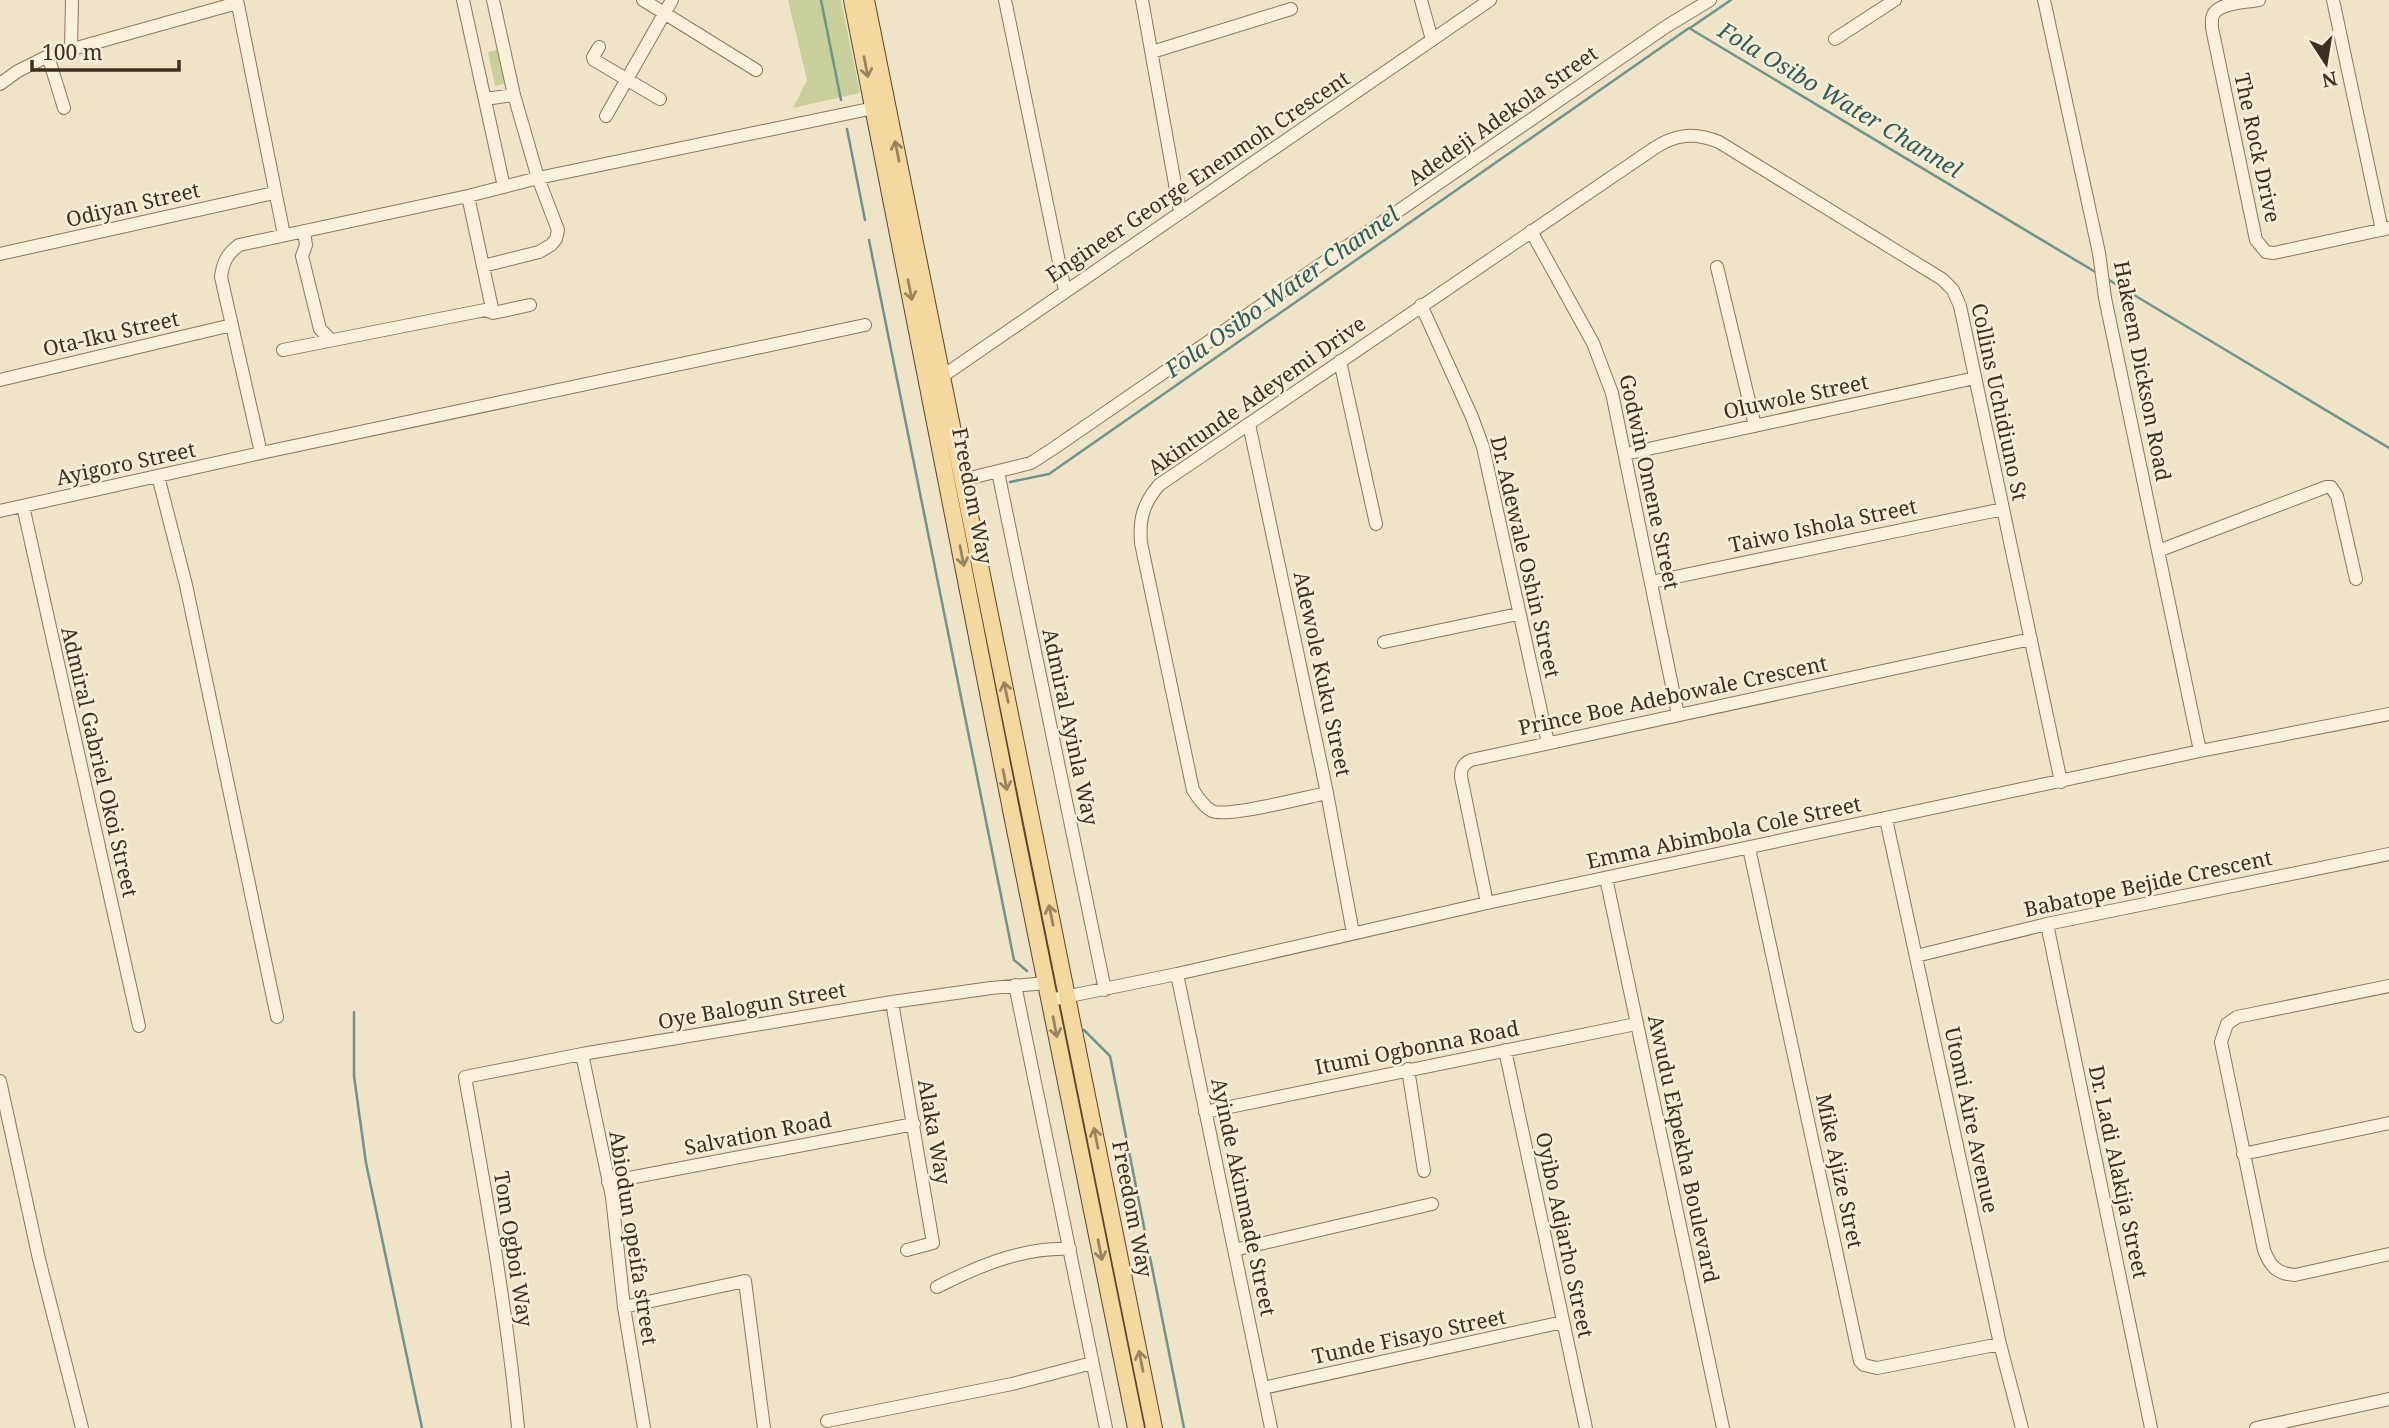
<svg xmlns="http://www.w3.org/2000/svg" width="2389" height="1428" font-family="'Noto Serif',serif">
	<rect width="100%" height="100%" fill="#f0e4c8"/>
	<path fill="#c9cf9b" d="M788,0h53l19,93 -67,15 14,-28z
		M505,48l7,34 -17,4 -7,-34z"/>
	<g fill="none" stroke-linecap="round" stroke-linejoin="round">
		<path stroke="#6f938a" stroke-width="2.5" d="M821,0l20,100
			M1690,28l41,-28
			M847,129l18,91
			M869,240l145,720 13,11
			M2109,280l280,168
			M1010,482l39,-8 640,-446 408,245
			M354,1012v64l12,87 56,265
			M1084,1030l26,26 74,372"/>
		<g stroke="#8d765c" stroke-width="14">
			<path id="minor" d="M237,0l47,235
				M463,0l41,187
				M643,0l113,70
				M1005,0l60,291
				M1142,0l38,212
				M1421,0l11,40
				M2044,0l55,253 6,45 95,453
				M2259,0c-11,2 -35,2 -44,12 -4,4 -3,11 -3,16l44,212 10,12 8,1 115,-25
				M2333,0l49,230
				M1835,39l60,-39
				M599,47l-6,10 1,3 66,39
				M71,48l1,-48
				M1152,52l139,-43
				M48,56l16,52
				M0,84l18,-13 30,-15 189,-53
				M485,99l29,-4
				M606,116l66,-116
				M468,196l25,117
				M304,231l2,14 -4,11 18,73 11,11
				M1531,231l62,112 19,50 66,322
				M0,254l274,-61
				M483,266l56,-14 12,-7 5,-6 2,-9 -20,-52 -24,-83 -21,-95
				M1717,267l38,159
				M1421,305l51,112 11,30 65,296
				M283,350l202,-40 8,3 37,-8
				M1340,361l36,163
				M0,380l232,-55
				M937,380l553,-380
				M1249,424l78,369 26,140
				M261,453l-40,-176c2,-15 6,-23 18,-32l229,-49 70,-18 336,-70
				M1625,454l350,-76
				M998,472l107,518
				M158,476l28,109 91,432
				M962,480l69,-17 23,-15 613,-422 43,-26
				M23,506l116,520
				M0,511l261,-58 604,-128
				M2158,551l168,-64h5l6,9 19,83
				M1651,582l352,-73
				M1384,642l134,-28
				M1327,793c-20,4 -101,25 -115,18 -8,-4 -14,-13 -19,-21l-52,-247c-2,-24 2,-39 18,-58l494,-336c22,-15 41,-17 66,-7l223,137 11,11 7,16 101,476
				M1886,819l114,525 22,84
				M1749,848l111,513 4,4 13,3 123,-24
				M1606,878l117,550
				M1487,903l-26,-126c0,-9 2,-13 10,-17l560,-121
				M2047,924l104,504
				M1916,956l131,-32 342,-70
				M1177,974l94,454
				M1015,985l91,443
				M2389,986l-152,31 -10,7 -6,18 43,208c6,16 13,24 31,25l94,-21
				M1050,1000l127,-26 310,-71 713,-152 189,-37
				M892,1002l41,241 -26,7
				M1505,1050l81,378
				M582,1054l30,143 12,110 20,121
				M1408,1069l16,102
				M0,1081l39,178 43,169
				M1205,1112l431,-88
				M2243,1154l146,-31
				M608,1182l306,-58
				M1234,1250l198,-46
				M937,1287c41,-21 86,-40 133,-38
				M624,1307l121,-26 19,147
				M1263,1388l300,-66
				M827,1421l185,-37 80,-21
				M518,1428c-11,-118 -32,-235 -53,-351l117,-23 310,-52 99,-14 55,-5
				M2256,1428l133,-29"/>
		</g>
		<g stroke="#5b4430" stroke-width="18">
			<path id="major" d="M852,0l161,820 123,608
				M866,0l288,1428"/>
		</g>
		<use href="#minor" stroke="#faf1dc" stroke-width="12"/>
		<use href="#major" stroke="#f3d9a0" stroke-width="16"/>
	</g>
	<defs><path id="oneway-shaft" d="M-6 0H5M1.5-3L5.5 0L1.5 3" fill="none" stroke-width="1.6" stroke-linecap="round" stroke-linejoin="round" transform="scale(1.75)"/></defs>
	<g stroke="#988460">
		<use href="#oneway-shaft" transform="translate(866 67) rotate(79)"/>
		<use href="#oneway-shaft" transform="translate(897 151) rotate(-102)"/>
		<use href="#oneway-shaft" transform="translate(910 290) rotate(79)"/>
		<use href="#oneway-shaft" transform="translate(962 556) rotate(79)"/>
		<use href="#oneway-shaft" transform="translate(1006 692) rotate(-102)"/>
		<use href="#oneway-shaft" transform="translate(1005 780) rotate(79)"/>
		<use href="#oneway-shaft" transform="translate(1051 915) rotate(-102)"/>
		<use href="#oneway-shaft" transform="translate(1055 1027) rotate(79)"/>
		<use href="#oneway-shaft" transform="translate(1096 1138) rotate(-101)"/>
		<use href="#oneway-shaft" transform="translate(1100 1250) rotate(79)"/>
		<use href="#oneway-shaft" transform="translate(1141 1361) rotate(-101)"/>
	</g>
	<g text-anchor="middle" stroke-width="5" stroke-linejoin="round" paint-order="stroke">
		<g font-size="21" fill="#3d2e20" stroke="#f7eed8">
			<text transform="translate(1503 116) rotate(-35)" y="7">Adedeji Adekola Street</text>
			<text transform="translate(2257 148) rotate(78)" y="7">The Rock Drive</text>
			<text transform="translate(1198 177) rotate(-34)" y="7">Engineer George Enenmoh Crescent</text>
			<text transform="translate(133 205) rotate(-13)" y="7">Odiyan Street</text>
			<text transform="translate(111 334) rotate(-13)" y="7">Ota-Iku Street</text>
			<text transform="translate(2142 371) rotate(79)" y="7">Hakeem Dickson Road</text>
			<text transform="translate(1257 396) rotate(-35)" y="7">Akintunde Adeyemi Drive</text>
			<text transform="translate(1796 397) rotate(-12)" y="7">Oluwole Street</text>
			<text transform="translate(1999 402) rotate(78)" y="7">Collins Uchidiuno St</text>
			<text transform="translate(126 464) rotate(-12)" y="7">Ayigoro Street</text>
			<text transform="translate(1649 482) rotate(78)" y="7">Godwin Omene Street</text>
			<text transform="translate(972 496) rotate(79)" y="7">Freedom Way</text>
			<text transform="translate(1823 526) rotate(-12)" y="7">Taiwo Ishola Street</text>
			<text transform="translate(1525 557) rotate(77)" y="7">Dr. Adewale Oshin Street</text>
			<text transform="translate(1322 674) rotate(78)" y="7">Adewole Kuku Street</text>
			<text transform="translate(1673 696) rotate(-12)" y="7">Prince Boe Adebowale Crescent</text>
			<text transform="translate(1070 727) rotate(78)" y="7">Admiral Ayinla Way</text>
			<text transform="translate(99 762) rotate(77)" y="7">Admiral Gabriel Okoi Street</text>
			<text transform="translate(1724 833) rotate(-12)" y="7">Emma Abimbola Cole Street</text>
			<text transform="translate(2148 884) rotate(-12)" y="7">Babatope Bejide Crescent</text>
			<text transform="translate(752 1006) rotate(-10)" y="7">Oye Balogun Street</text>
			<text transform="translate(1417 1048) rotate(-11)" y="7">Itumi Ogbonna Road</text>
			<text transform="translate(1971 1120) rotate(78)" y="7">Utomi Aire Avenue</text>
			<text transform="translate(934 1132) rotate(80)" y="7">Alaka Way</text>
			<text transform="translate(758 1134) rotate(-11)" y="7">Salvation Road</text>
			<text transform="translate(1683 1149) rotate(78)" y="7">Awudu Ekpekha Boulevard</text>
			<text transform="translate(1839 1171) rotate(78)" y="7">Mike Ajize Stret</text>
			<text transform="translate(2118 1172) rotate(78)" y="7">Dr. Ladi Alakija Street</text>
			<text transform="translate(1243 1197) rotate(78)" y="7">Ayinde Akinmade Street</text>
			<text transform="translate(1132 1209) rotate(79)" y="7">Freedom Way</text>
			<text transform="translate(1564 1235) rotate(78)" y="7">Oyibo Adjarho Street</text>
			<text transform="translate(633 1238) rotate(81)" y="7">Abiodun opeifa street</text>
			<text transform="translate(513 1249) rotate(81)" y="7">Tom Ogboi Way</text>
			<text transform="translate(1409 1337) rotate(-12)" y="7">Tunde Fisayo Street</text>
		</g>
		<g font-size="23" font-style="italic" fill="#2f5d5a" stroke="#f7eed8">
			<text transform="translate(1840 100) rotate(31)" y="8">Fola Osibo Water Channel</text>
			<text transform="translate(1282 292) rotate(-35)" y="8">Fola Osibo Water Channel</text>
		</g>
	</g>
	<g transform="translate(2326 63) rotate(168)" stroke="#f7eed8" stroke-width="5" paint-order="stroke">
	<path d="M0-5L12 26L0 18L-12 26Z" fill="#3d2e20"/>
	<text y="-10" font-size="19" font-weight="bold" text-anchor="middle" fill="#3d2e20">N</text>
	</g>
	<path d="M32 60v10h147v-10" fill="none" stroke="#3d2e20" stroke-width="3.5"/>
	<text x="42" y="60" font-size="21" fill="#3d2e20" stroke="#f7eed8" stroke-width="5" paint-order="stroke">100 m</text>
</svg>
